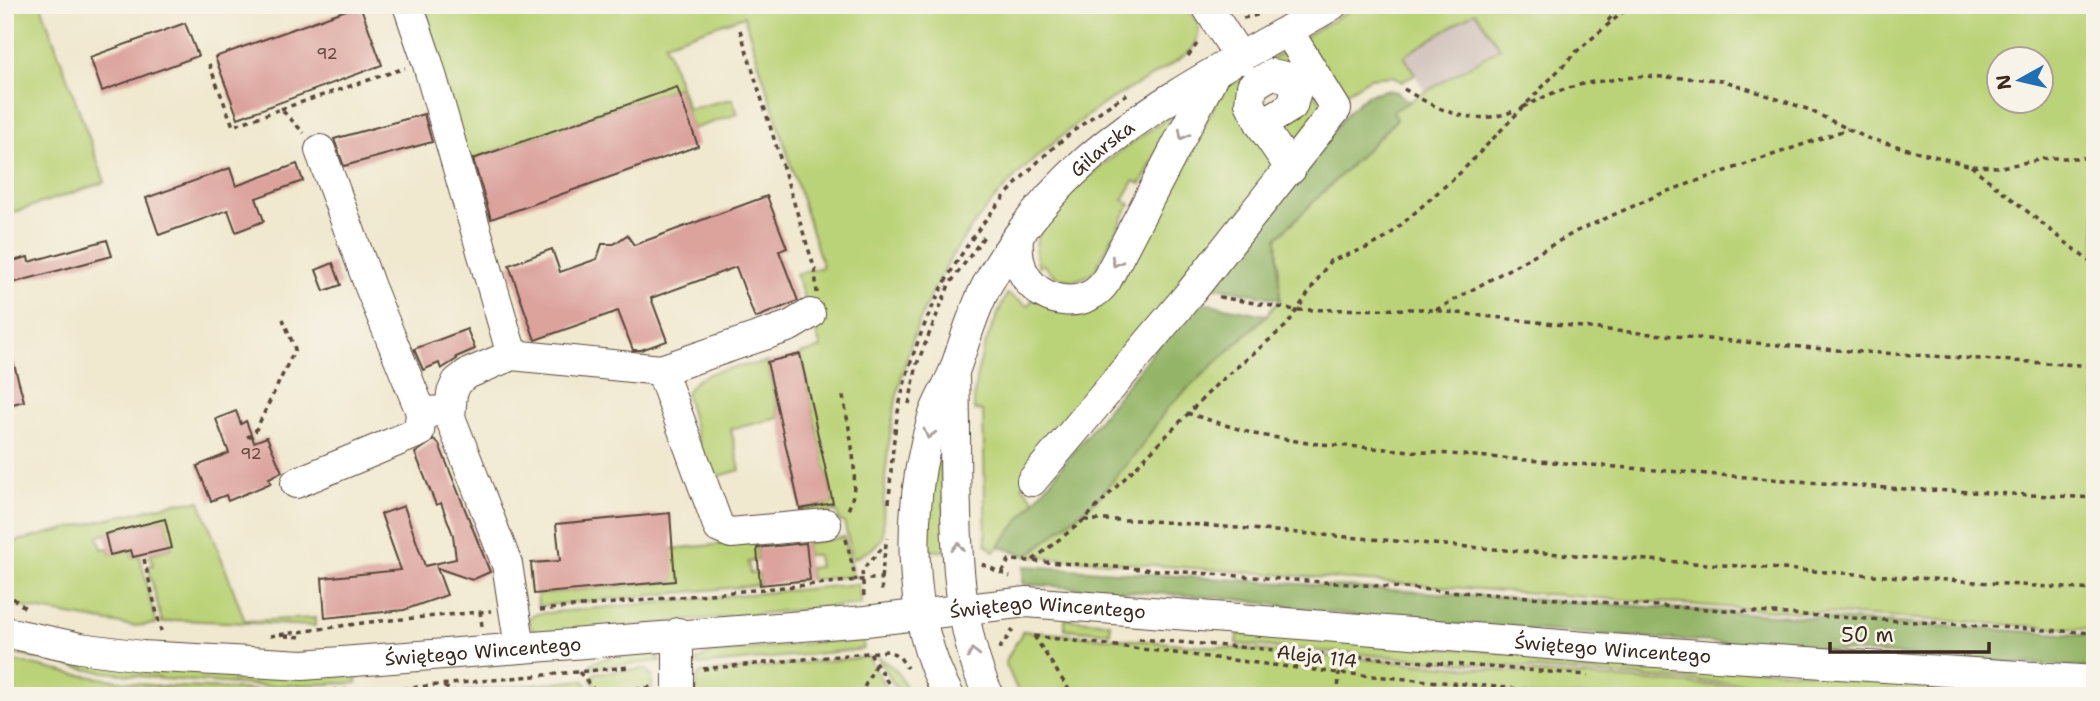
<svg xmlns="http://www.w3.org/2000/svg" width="2100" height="701" font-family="'Shantell Sans',sans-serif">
	<rect width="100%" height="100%" fill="#f7f3e8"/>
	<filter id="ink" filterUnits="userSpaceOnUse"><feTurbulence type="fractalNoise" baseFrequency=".0143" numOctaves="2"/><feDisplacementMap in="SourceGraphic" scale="14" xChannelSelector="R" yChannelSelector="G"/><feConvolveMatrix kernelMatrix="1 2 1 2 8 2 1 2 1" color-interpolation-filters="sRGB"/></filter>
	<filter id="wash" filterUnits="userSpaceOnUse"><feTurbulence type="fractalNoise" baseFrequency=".00686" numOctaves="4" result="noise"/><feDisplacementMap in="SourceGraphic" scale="28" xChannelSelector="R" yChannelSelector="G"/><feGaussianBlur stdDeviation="1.57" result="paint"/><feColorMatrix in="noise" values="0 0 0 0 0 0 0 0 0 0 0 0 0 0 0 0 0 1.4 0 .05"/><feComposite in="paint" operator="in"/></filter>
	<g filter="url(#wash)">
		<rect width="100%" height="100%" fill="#f0e8cf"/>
		<path fill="#cfc0ba" d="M1475,12l25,36 -74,45 -23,-37z"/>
		<path fill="#bbd378" stroke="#7b7e4b" stroke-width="2" fill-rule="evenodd" d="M5,5h36l64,177 -100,33z
			M419,5h762l17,17c1,9 0,22 -8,29 -25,21 -59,35 -86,53 -23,15 -46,35 -67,53 -116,101 -154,230 -154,380l-11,12 -19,10 -9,-37h-4l-3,-10 -36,3 -1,-5 33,-7 -33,-149 21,-6 -25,-74 27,-7 -79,-251 -79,27 23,66 44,-10 6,15 -46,15 -15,-42 -210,74z
			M1359,5h736v625l-358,-22 -710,-52 69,-56 42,-49 29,-43 100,-93 13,-16 -3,-61 119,-118 -3,-9 107,-63 -25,-36 -71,44 11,18 -13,8 -9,-6 -23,2 -31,19 -37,-59zM1998,60h42v42h-42z
			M1287,50l35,54 -35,51 -12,-16 29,-46 -54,-15 28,87 -256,321 13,14 -41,52 -8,-8 -3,-133 -9,-1c-1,-43 15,-77 33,-116l21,12 4,-6 87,-17 108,-200z
			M1172,115l2,4 -33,65 -7,-3 -11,19 7,4 -35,66c-18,16 -38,12 -52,-6l-4,3c-3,-9 -5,-18 -2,-27 16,-45 97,-99 135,-125z
			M767,362l12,56 -48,11 9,41 -32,9 -22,-85c9,-26 57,-27 81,-32z
			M941,441l5,110h-19l2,-55z
			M200,501l45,120 70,-3v8l-136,-6 -17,3 -14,-57 5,-1 -3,-11 22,-6 -7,-29 -67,17 4,13 6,-1 2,6 21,-4 2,7 7,-1 16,68 -23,2 -128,-22v-60l169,-41z
			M844,537l9,39 -43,4 -1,-12 10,-1 -2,-12h-10l-1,-12z
			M756,541l2,19 -10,2 2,11h9l1,12 -222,21 -1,-12 137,-13 -3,-32z
			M858,584l3,20 -316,30 -12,-4 -6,-11 8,-5z
			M1065,619l45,4v10l-45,-4z
			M1023,631l499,41 345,24h-847l-15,-34z
			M1238,634l857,58v4c-286,0 -572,-29 -858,-52z
			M862,638l2,11 -164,16 -7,-2 17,-10z
			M5,643l352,32v8l-89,3 -104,-7 -75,-9 -84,-18z
			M634,650l19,2 8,9 -70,7v-5z
			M877,656l19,14 15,26h-10z
			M868,657l23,39h-194v-18l4,-5z
			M5,659l68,15 83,12 171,7 -30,3h-292z
			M646,669l6,8v19h-49l-12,-16 4,-7z
			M583,680l12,16h-123l-8,-4z"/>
		<path fill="#94b568" stroke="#687043" stroke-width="2" d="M1385,90l12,2 12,10 -16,9 3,9 -119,118 3,61 -69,-13 138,-175 18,-16z
			M1193,301l74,14 -100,93 -29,43 -42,49 -69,56 -28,-10z
			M1024,566l1071,70v32l-707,-48 -161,-22 -204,-14z"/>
		<g id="blocks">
			<path fill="#dca39d" d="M360,5l22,60 -144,53 -23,-61z
				M185,23l13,33 -96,35 -12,-34z
				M677,87l21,59 -207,73 -18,-60z
				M424,114l8,28 -88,24 -10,-27z
				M297,164l6,17 -47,17 8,23 -28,11 -8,-22 -69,25 -13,-37 84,-30 6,18z
				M767,196l20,52 -8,3 19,50 -43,17 -19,-51 -85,31 16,43 -26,9h-8l-15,-39 -83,29 -26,-75 43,-16 8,23 37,-13 5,-15h12l13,-9 7,10z
				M107,240l5,16 -107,29v-22l23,-6 1,5z
				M333,263l8,22 -17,6 -8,-21z
				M467,329l8,20 -19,8 1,2 -16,10 -2,-6 -16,7 -9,-21z
				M5,350h5l14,51 -19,5z
				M800,354l33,149 -33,6 -33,-147z
				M236,411l5,13 5,-3 8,21 13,-5 15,35 -13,6 2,5 -43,18 -2,-6 -15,6 -14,-35 32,-13 -13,-34z
				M434,440l5,4 51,128 -18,8 -35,-12 10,27 -43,15 -79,8 -3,-40 79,-8 -20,-56 23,-8 21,60 31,-7 -3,-24 -12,-32 -5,2 -21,-52z
				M670,513l5,68 -141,13 -3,-31 29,-2 -4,-37z
				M165,519l7,29 -39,9 -2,-7 -21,5 -5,-21z
				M806,543l4,37 -50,5 -3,-37z"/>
		</g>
	</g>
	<g filter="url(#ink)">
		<use href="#blocks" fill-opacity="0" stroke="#564639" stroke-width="2"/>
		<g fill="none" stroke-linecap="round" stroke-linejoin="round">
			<g stroke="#564639" stroke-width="32">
				<g id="minor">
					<path d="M408,5l19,56 85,294"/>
					<path d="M1206,5l35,54"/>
					<path d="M1261,125l-11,-22 2,-17 20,-12 18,4 6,13 -4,15 -31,19 30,44"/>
					<path d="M320,150l50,137 51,125 29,-1"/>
					<path d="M1018,238c-1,13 0,26 7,38 18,29 62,34 81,5l108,-207"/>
					<path d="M661,370l129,-44 20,-12"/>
					<path d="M954,378c4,96 -8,231 35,318"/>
					<path d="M1032,481l159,-189 145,-183 -48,-78"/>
					<path d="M296,483l123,-51 2,-20"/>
					<path id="s1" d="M5,632l75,16 62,8 161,9 563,-44 161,-19 583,47 485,32"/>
					<path d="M520,648l-13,-84 -57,-147 2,-24 5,-11 10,-8 45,-19 149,15 58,158 12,5 95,-9"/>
					<path d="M678,696v-63"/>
					<path id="s2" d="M949,696c-44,-79 -42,-194 -16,-279 5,-16 16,-32 22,-48 10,-28 18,-58 32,-84 25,-46 60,-89 99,-124 72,-64 163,-107 246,-156"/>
				</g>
			</g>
			<path stroke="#564639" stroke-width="3.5" stroke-dasharray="5 5" stroke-linecap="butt" d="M1236,9l41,-3
				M1243,18l19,-4
				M1608,21l12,-16
				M740,30l75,240 2,23
				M1188,56l12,-16
				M209,64l24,62 48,-17 23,24
				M1404,89c36,22 70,39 112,21
				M1523,107l32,-15 31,-9 57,-7 79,4 85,29 60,29 104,28 30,1 48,-9h46
				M281,109l124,-41
				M1971,166l124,100
				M1219,297l77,13 126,-1 195,22 231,20 247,15
				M1436,310l141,-79 88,-39 183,-63
				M843,396c5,30 21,91 3,117
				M909,404l8,-40 32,-79 36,-50
				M1187,413l67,21 54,9 579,45 208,10
				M247,437l7,-3 41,-85 -12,-30
				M889,503c2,-34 4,-68 11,-101 29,-131 116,-243 231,-310
				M1084,520h56l390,32 565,38
				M846,539l10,42
				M144,559l17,72
				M1033,560l51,-40 133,-136 70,-59 43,-64 39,-14 17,-9 75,-66 115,-120 55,-47
				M982,564l28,13
				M1002,573l7,-13 23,1 594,43 469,29
				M881,578l6,-40
				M5,592l23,18
				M864,596l-2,-26 24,-26
				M540,610l341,-32 1,17
				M480,611l2,15
				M270,636l100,-14 121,-11
				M285,636l20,1
				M1034,636l305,37 259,23
				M1034,636l39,60
				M1139,639l449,36
				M999,649l14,-19
				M870,653l26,43
				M703,669l185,-18 11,5 8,12
				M579,672l19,23
				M444,687l21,9
				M333,690l42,1 254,-24
				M322,696l36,-4
				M438,696l7,-10
				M586,696l67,-9
				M860,696l16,-33
				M1338,696l1,-23
				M1495,696l1,-8"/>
			<use href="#minor" stroke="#fff" stroke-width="30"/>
		</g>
		<defs><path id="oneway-chevron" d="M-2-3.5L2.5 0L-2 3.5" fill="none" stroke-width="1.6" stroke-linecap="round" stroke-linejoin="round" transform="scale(1.75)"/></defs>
		<g stroke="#a79f9a">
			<use href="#oneway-chevron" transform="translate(1183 135) rotate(118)"/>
			<use href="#oneway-chevron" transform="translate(1116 262) rotate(118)"/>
			<use href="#oneway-chevron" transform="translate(929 434) rotate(105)"/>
			<use href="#oneway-chevron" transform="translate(958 547) rotate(-91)"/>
			<use href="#oneway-chevron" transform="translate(973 653) rotate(-104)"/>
		</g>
	</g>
	<g text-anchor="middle" stroke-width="7" stroke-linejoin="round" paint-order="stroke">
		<g font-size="16" fill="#63483e">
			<text x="327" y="59">92</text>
			<text x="251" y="459">92</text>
		</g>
		<g font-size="19" fill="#3b2a1e" stroke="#f7f3e8">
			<text dy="7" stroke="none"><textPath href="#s2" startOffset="609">Gilarska</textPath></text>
			<text dy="7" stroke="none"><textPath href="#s1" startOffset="1048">Świętego Wincentego</textPath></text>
			<text dy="7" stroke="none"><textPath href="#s1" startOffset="1615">Świętego Wincentego</textPath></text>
			<text dy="7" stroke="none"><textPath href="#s1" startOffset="481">Świętego Wincentego</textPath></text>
			<text transform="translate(1317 656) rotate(7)" y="7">Aleja 114</text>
		</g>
	</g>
	<rect width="2100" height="701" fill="none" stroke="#f7f3e8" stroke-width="28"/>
	<g transform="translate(2020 80) rotate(262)"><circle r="33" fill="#f7f3e8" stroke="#aca397" stroke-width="2"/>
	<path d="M0-5L12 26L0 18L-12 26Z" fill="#1f6fb2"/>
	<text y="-10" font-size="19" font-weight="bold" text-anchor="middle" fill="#3b2a1e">N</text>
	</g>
	<path d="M1830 642v10h159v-10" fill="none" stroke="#3b2a1e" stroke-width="3.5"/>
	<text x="1841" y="642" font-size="21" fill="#3b2a1e" stroke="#f7f3e8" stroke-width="5" paint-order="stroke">50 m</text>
</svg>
